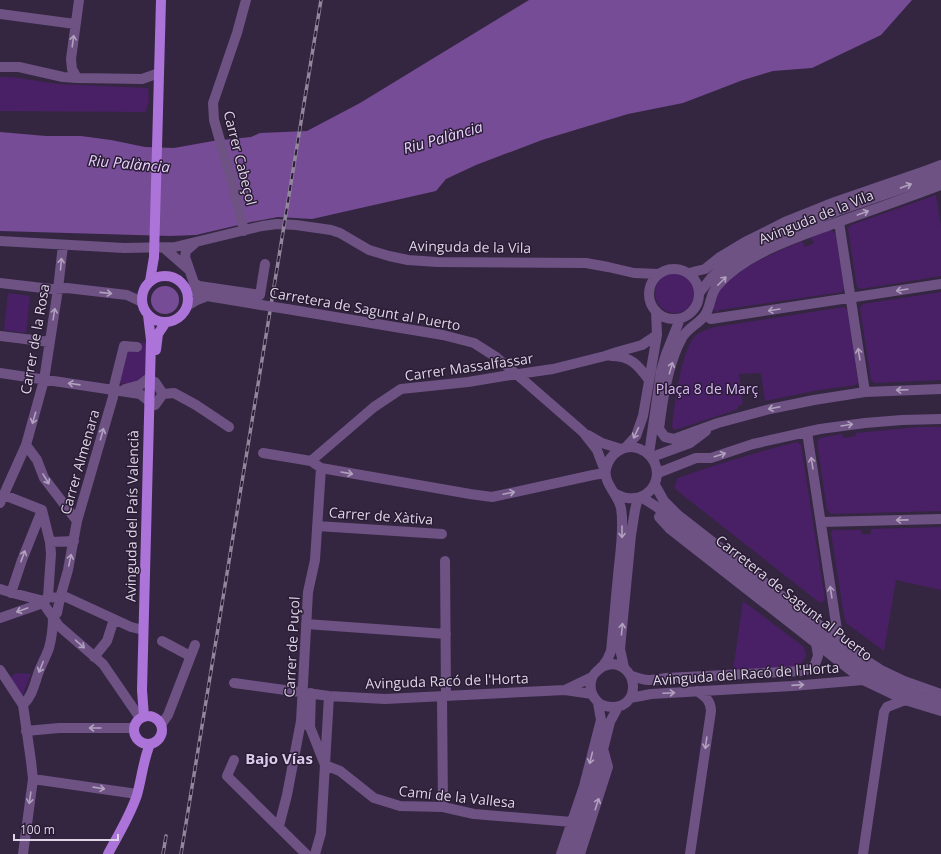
<svg xmlns="http://www.w3.org/2000/svg" width="941" height="854" font-family="'Open Sans',sans-serif">
	<rect width="100%" height="100%" fill="#342640"/>
	<path fill="#492065" d="M0,77h11l47,7 90,4 1,13 -4,11 -145,-1z
		M936,195l5,31v50l-80,13 -4,-2 -9,-58 3,-4z
		M829,229l7,5 8,54 -2,4 -123,18 -1,3 -4,-3 -2,-5c2,-4 4,-10 7,-14 20,-25 54,-37 83,-50l3,6 9,-4 -3,-5z
		M655 293a20 20 0 1 1 40 0a20 20 0 1 1-40 0Z
		M941,292v88l-66,3 -4,-3 -11,-72 3,-4z
		M8,293l22,3 -4,37 -22,-3z
		M844,307l4,3 10,72 -2,3 -37,5 -54,11 -4,-28 -22,1 4,30 -5,2v3l-63,21 -3,-3c2,-21 9,-76 23,-91 5,-5 14,-7 20,-9z
		M137,342l9,1v32l-4,7 -11,2 -13,-1 8,-34 10,-2z
		M919,427h22v84l-110,3 -4,-4 -10,-68 3,-4 22,-4 1,4 13,-2v-3z
		M797,442l4,3 24,155 -5,3 -140,-110 -6,-6 4,-9c40,-14 79,-26 119,-36z
		M941,527v63l-45,-10 -12,71 -38,-28 -2,-7 -13,-83 2,-3h28v4h10v-5z
		M743,601l61,46 2,9 -6,10 -5,1 -62,3z
		M16,673l15,1 -9,23 -13,-19z"/>
	<path fill="#764c96" d="M529,0h383l-31,35 -69,33 -39,3 -30,9 -60,23 -55,11 -86,26 -66,25 -30,14 -10,12 -124,28 -34,-2 -27,5 -55,13 -26,1 -170,-5v-99l46,4h35l30,4 34,7 29,1 39,-7 38,-4 9,-4 47,-2 53,-28z
		M151 300a14 14 0 1 1 28 0a14 14 0 1 1-28 0Z"/>
	<g fill="none" stroke-linecap="round" stroke-linejoin="round">
		<path stroke="#6d5283" stroke-width="10" d="M0,14l75,10
			M0,67h19l44,10 14,1 65,1 17,-6
			M77,78l-5,-9 -1,-10 8,-59
			M941,185c-37,14 -74,27 -111,40 -37,14 -85,29 -112,60 -9,10 -6,19 -13,30 -6,9 -18,13 -23,23 -13,23 -20,65 -23,91l6,8 9,2 44,-16 52,-14 44,-9 51,-8 76,-3
			M839,222l26,170
			M244,231l-10,-42 -20,-69 -1,-17 24,-70 9,-33
			M0,241l124,7 51,-1 87,-21 15,-2 19,1 35,5 9,3 29,17 20,6 19,4 29,2 149,1 22,4 26,6 25,1
			M194,244l-8,7 -1,6 9,26 5,3 61,9 5,-31
			M164,248l24,21
			M649 294a25 25 0 1 1 50 0a25 25 0 1 1-50 0Z
			M689,273l16,-4 15,-12 25,-15 40,-20 50,-20 93,-32 13,-5
			M0,283l51,6 16,-1 60,7 15,7
			M186,289l21,7 54,9
			M700,292l11,-14 14,-13 23,-14 39,-20 50,-20 104,-36
			M187,306l10,-6 10,-4
			M287,309l156,26 31,8 22,14
			M705,315l6,4 230,-35
			M0,336l50,6
			M611,356c20,0 27,9 38,24
			M0,373l140,21 9,7
			M521,378l62,54 14,18 8,21
			M155,382l8,12
			M125,389l15,-4 9,-7
			M163,394l11,-1 22,12 33,22
			M155,405l8,-11
			M807,432l30,198
			M588,435l14,8 19,6
			M26,445l11,15 7,18 33,43
			M626,447l10,-11 7,-20 14,-81 -1,-24
			M263,453l48,8 10,7 149,26 22,3 101,-22 12,-2
			M649,454l12,-83 5,-17 14,-35
			M652,457l38,-14 16,-12
			M311,461l63,-54 27,-18 67,-7 36,-6 49,-7 52,-13 12,-4 25,-7 15,-10
			M658,473l38,-15h15l42,-14 67,-15 45,-6 37,-3 39,-1
			M655,485l9,16 14,14 181,141 22,14 23,11 37,13
			M4,495l38,15
			M641,497l16,10 15,14 183,143c27,17 55,32 86,40
			M0,503l26,-58 18,-65 14,-91 5,-44
			M42,510l8,32 1,12 -3,43
			M659,517l11,12 193,151 42,20 36,11
			M821,522l120,-3
			M317,526l125,8
			M50,542l24,-1
			M445,561l1,135
			M0,589c14,5 29,8 44,12
			M11,593l11,-33 20,-50
			M60,598l8,-28 9,-49 36,-124v-7l11,-44 13,1
			M60,598l6,-1 65,30 12,3
			M53,616l4,-3 3,-15 -12,-1 -5,6 16,23 44,38 37,54
			M0,618l43,-15
			M306,624l140,10
			M162,641l28,15
			M94,657l13,-16 7,-22
			M601,667c4,-1 9,-3 12,-3 26,3 27,42 1,43 -6,0 -13,-1 -17,-6 -6,-6 -8,-14 -5,-23 1,-4 6,-8 10,-11 4,-5 7,-10 9,-16 3,-29 5,-57 8,-85 2,-19 5,-40 2,-58 -3,-14 -18,-25 -15,-39 3,-15 19,-27 34,-20 29,13 18,53 -13,49 -3,0 -7,-2 -11,-4
			M624,667l-4,-18 11,-114 4,-25 3,-12
			M0,670l23,35 8,56 2,18 -10,75
			M632,676c14,5 19,5 34,2l137,-7 11,-4 4,-11 -2,-13
			M234,683l95,13 56,3 180,-9 27,4
			M565,690l27,-13
			M442,697l1,110
			M630,698l21,-4 141,-8 71,-6
			M23,705c9,-9 11,-19 15,-31 3,-9 8,-17 11,-26 3,-11 4,-21 4,-32
			M301,721l9,6 15,38 15,6 34,27 26,8 43,1 31,7 98,8
			M161,725l7,-10 27,-70
			M310,727l1,-34
			M26,731l33,-3h75
			M234,760l-7,16 79,78
			M33,779l104,15
			M279,826l8,-31 14,-74 7,-129 7,-32 6,-92
			M315,854l6,-21 8,-137
			M561,854l23,-68 17,-66 -3,-17
			M570,854l23,-65 17,-67 8,-15
			M580,854l28,-87 -4,-15
			M690,854l21,-143c0,-10 -6,-15 -14,-20
			M863,854l21,-142 3,-5 18,-7"/>
		<path stroke="#ac73d8" stroke-width="10" d="M158,111l3,-111
			M142 299a23 23 0 1 1 46 0a23 23 0 1 1-46 0Z
			M150,281l4,-24
			M156,350l2,-16 8,-12
			M134 730a14 14 0 1 1 28 0a14 14 0 1 1-28 0Z
			M144,717l-2,-27 9,-350 -3,-25
			M108,854c10,-19 22,-38 29,-59 5,-18 6,-34 13,-51"/>
		<g stroke="#91869b" stroke-width="3.5">
			<path id="rail" d="M163,854l3,-18
				M181,854l140,-854"/>
		</g>
		<use href="#rail" stroke="#2a1c35" stroke-width="2" stroke-dasharray="6" stroke-linecap="butt"/>
		<path stroke="#6d5283" stroke-width="10" d="M261,305l26,4
			M496,357l25,21"/>
		<path stroke="#ac73d8" stroke-width="10" d="M154,257l4,-146"/>
	</g>
	<defs><path id="oneway-shaft" d="M-6 0H5M1.5-3L5.5 0L1.5 3" fill="none" stroke-width="1.6" stroke-linecap="round" stroke-linejoin="round"/></defs>
	<g stroke="#b1a1be">
		<use href="#oneway-shaft" transform="translate(73 41) rotate(-82)"/>
		<use href="#oneway-shaft" transform="translate(906 186) rotate(-20)"/>
		<use href="#oneway-shaft" transform="translate(863 213) rotate(-20)"/>
		<use href="#oneway-shaft" transform="translate(61 264) rotate(-85)"/>
		<use href="#oneway-shaft" transform="translate(722 281) rotate(-45)"/>
		<use href="#oneway-shaft" transform="translate(902 290) rotate(171)"/>
		<use href="#oneway-shaft" transform="translate(106 293) rotate(6)"/>
		<use href="#oneway-shaft" transform="translate(774 310) rotate(171)"/>
		<use href="#oneway-shaft" transform="translate(54 314) rotate(-81)"/>
		<use href="#oneway-shaft" transform="translate(859 354) rotate(-99)"/>
		<use href="#oneway-shaft" transform="translate(671 368) rotate(-74)"/>
		<use href="#oneway-shaft" transform="translate(74 384) rotate(-172)"/>
		<use href="#oneway-shaft" transform="translate(902 390) rotate(178)"/>
		<use href="#oneway-shaft" transform="translate(774 408) rotate(168)"/>
		<use href="#oneway-shaft" transform="translate(34 418) rotate(106)"/>
		<use href="#oneway-shaft" transform="translate(847 425) rotate(-9)"/>
		<use href="#oneway-shaft" transform="translate(636 433) rotate(115)"/>
		<use href="#oneway-shaft" transform="translate(102 434) rotate(-74)"/>
		<use href="#oneway-shaft" transform="translate(720 455) rotate(-18)"/>
		<use href="#oneway-shaft" transform="translate(812 463) rotate(-99)"/>
		<use href="#oneway-shaft" transform="translate(347 473) rotate(10)"/>
		<use href="#oneway-shaft" transform="translate(46 479) rotate(59)"/>
		<use href="#oneway-shaft" transform="translate(509 493) rotate(-12)"/>
		<use href="#oneway-shaft" transform="translate(902 520) rotate(179)"/>
		<use href="#oneway-shaft" transform="translate(622 532) rotate(90)"/>
		<use href="#oneway-shaft" transform="translate(23 556) rotate(-70)"/>
		<use href="#oneway-shaft" transform="translate(70 560) rotate(-78)"/>
		<use href="#oneway-shaft" transform="translate(831 592) rotate(-99)"/>
		<use href="#oneway-shaft" transform="translate(22 610) rotate(160)"/>
		<use href="#oneway-shaft" transform="translate(622 629) rotate(-85)"/>
		<use href="#oneway-shaft" transform="translate(80 644) rotate(41)"/>
		<use href="#oneway-shaft" transform="translate(41 667) rotate(112)"/>
		<use href="#oneway-shaft" transform="translate(798 685) rotate(-4)"/>
		<use href="#oneway-shaft" transform="translate(669 693) rotate(-3)"/>
		<use href="#oneway-shaft" transform="translate(95 728) rotate(-180)"/>
		<use href="#oneway-shaft" transform="translate(706 743) rotate(98)"/>
		<use href="#oneway-shaft" transform="translate(591 758) rotate(104)"/>
		<use href="#oneway-shaft" transform="translate(99 788) rotate(8)"/>
		<use href="#oneway-shaft" transform="translate(30 798) rotate(98)"/>
		<use href="#oneway-shaft" transform="translate(597 804) rotate(-72)"/>
	</g>
	<g text-anchor="middle" stroke-width="3" stroke-linejoin="round" paint-order="stroke">
		<g font-size="14" fill="#ded5e6" stroke="#2a1c35">
			<text transform="translate(240 158) rotate(76)" y="5">Carrer Cabeçol</text>
			<text transform="translate(816 217) rotate(-22)" y="5">Avinguda de la Vila</text>
			<text transform="translate(470 247) rotate(1)" y="5">Avinguda de la Vila</text>
			<text transform="translate(365 309) rotate(10)" y="5">Carretera de Sagunt al Puerto</text>
			<text transform="translate(35 339) rotate(-80)" y="5">Carrer de la Rosa</text>
			<text transform="translate(469 367) rotate(-8)" y="5">Carrer Massalfassar</text>
			<text transform="translate(80 462) rotate(-74)" y="5">Carrer Almenara</text>
			<text transform="translate(132 516) rotate(-89)" y="5">Avinguda del País Valencià</text>
			<text transform="translate(381 516) rotate(4)" y="5">Carrer de Xàtiva</text>
			<text transform="translate(794 598) rotate(38)" y="5">Carretera de Sagunt al Puerto</text>
			<text transform="translate(292 647) rotate(-87)" y="5">Carrer de Puçol</text>
			<text transform="translate(746 674) rotate(-4)" y="5">Avinguda del Racó de l'Horta</text>
			<text transform="translate(447 681) rotate(-2)" y="5">Avinguda Racó de l'Horta</text>
			<text transform="translate(457 797) rotate(6)" y="5">Camí de la Vallesa</text>
		</g>
		<g font-size="14" fill="#dab9f7" stroke="#2a1c35">
			<text x="707" y="394">Plaça 8 de Març</text>
		</g>
		<g font-size="15" font-style="italic" fill="#e8d2fc" stroke="#2a1c35">
			<text transform="translate(443 138) rotate(-16)" y="5">Riu Palància</text>
			<text transform="translate(129 164) rotate(5)" y="5">Riu Palància</text>
		</g>
		<g font-size="15" font-weight="bold" fill="#dbcaeb" stroke="#2a1c35">
			<text x="279" y="764">Bajo Vías</text>
		</g>
	</g>
	<path d="M14 834v6h104v-6" fill="none" stroke="#ded5e6" stroke-width="2"/>
	<text x="20" y="834" font-size="12" fill="#ded5e6" stroke="#2a1c35" stroke-width="3" paint-order="stroke">100 m</text>
</svg>
